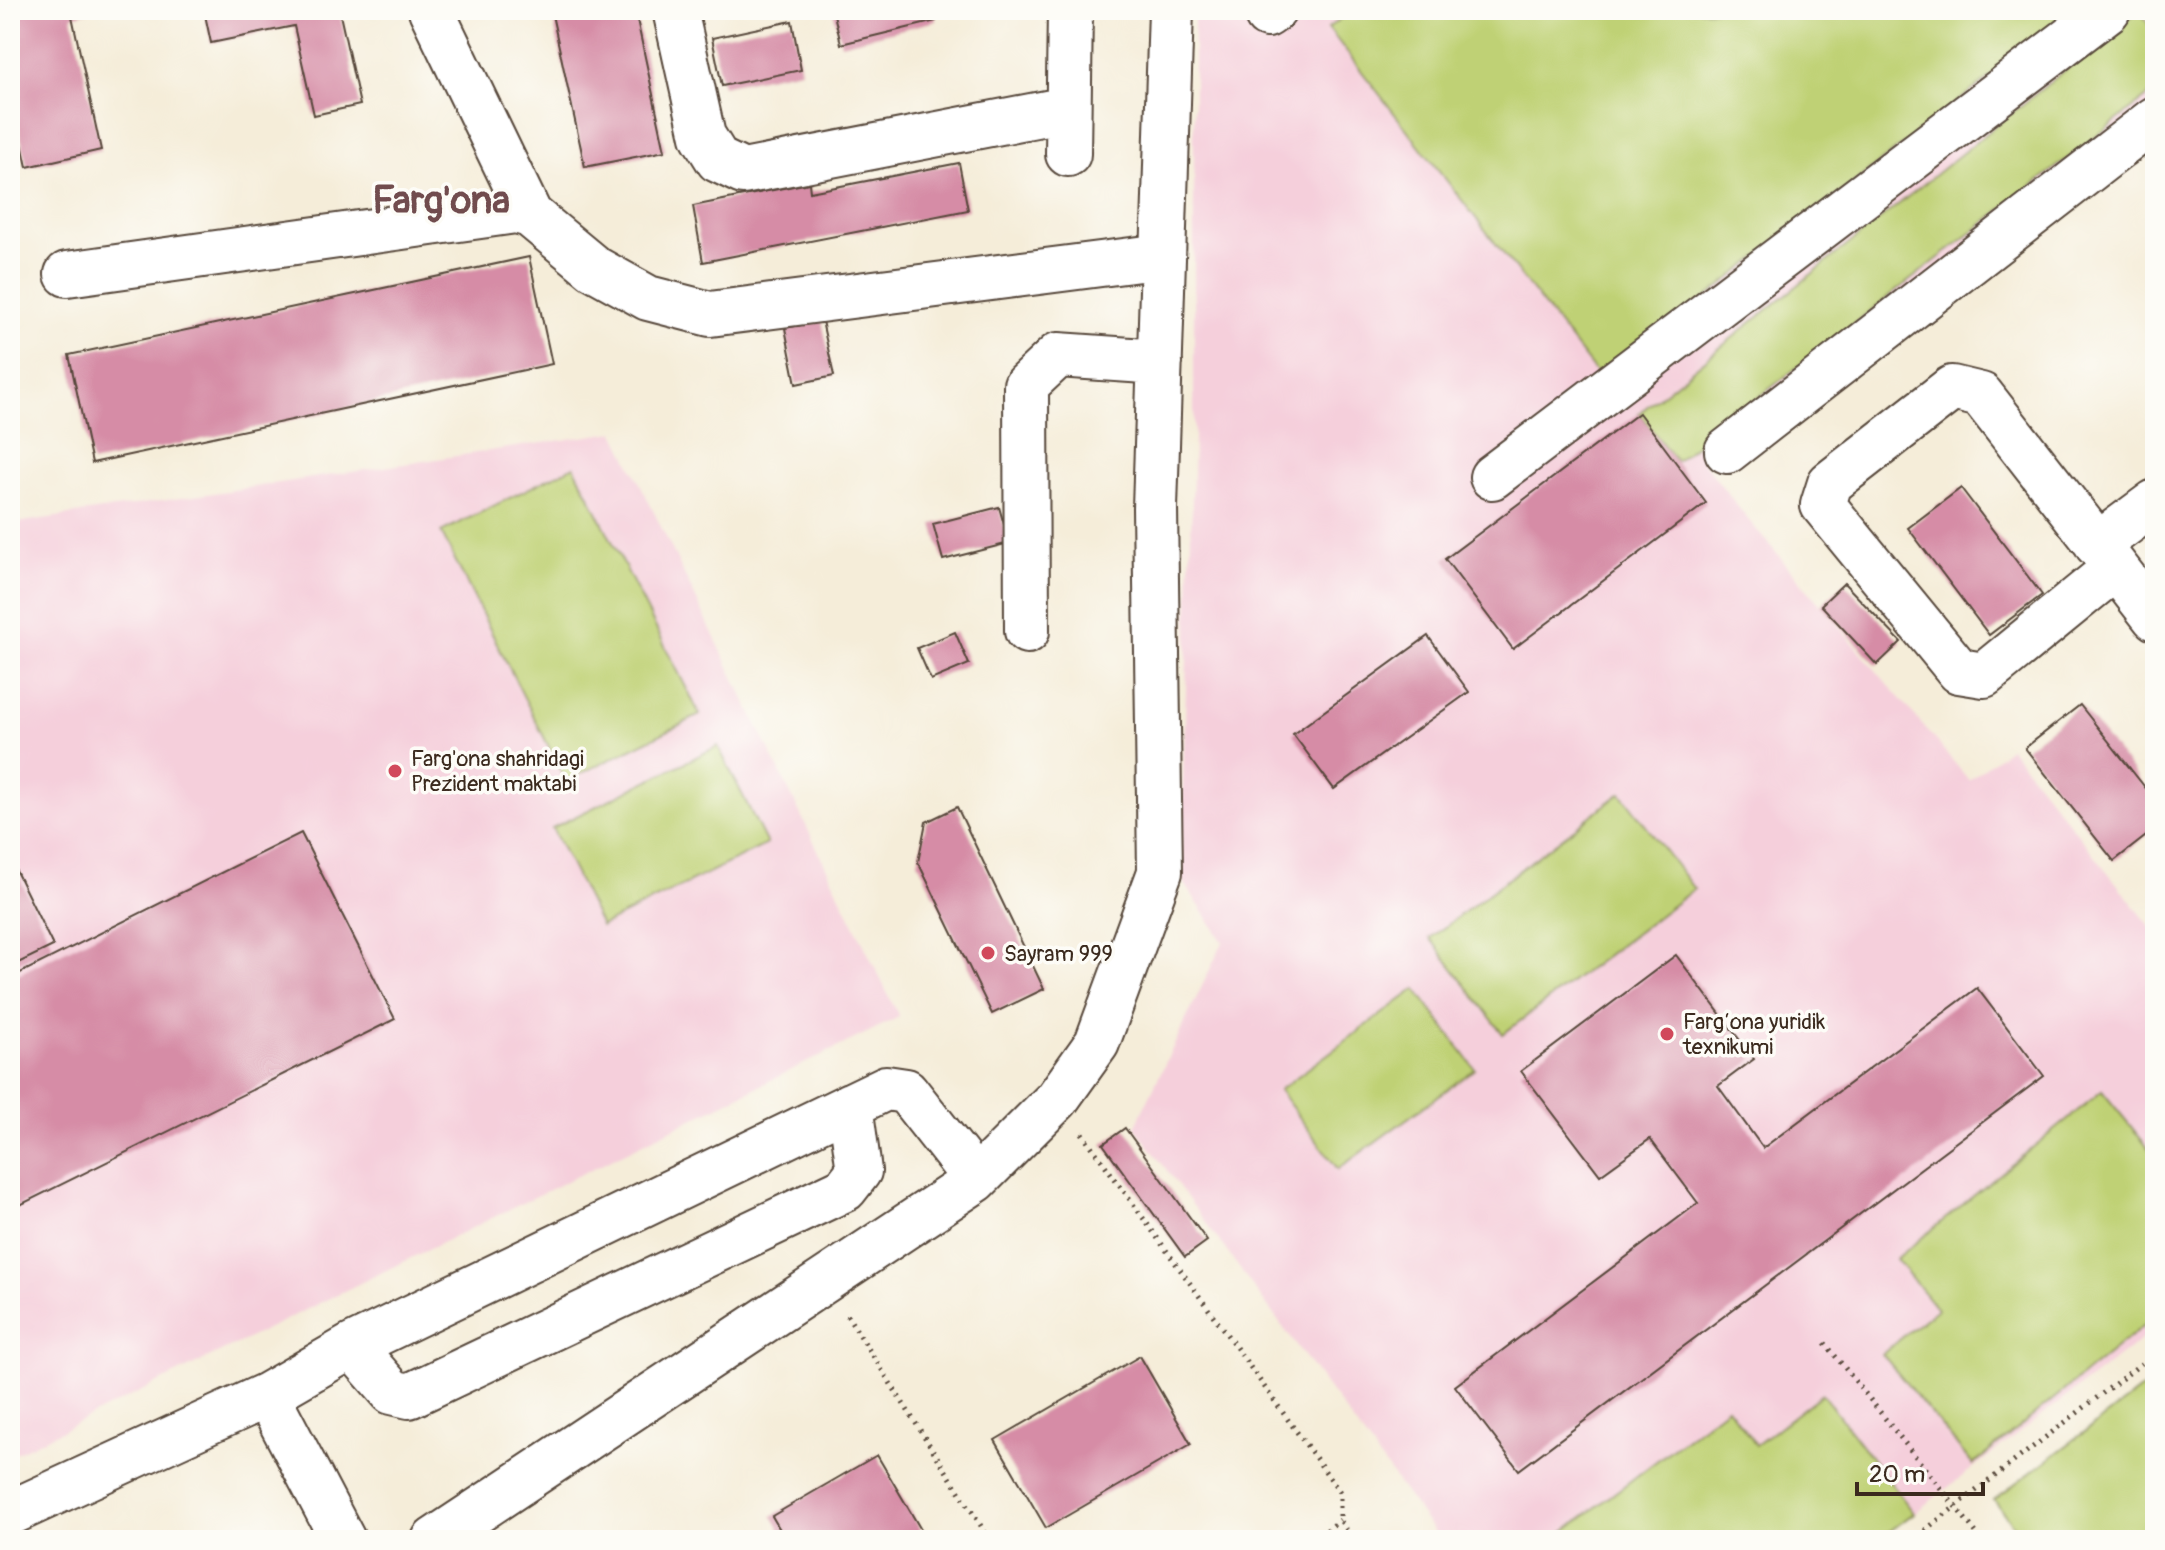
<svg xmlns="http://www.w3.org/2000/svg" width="2165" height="1550" font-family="Pangolin,sans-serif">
	<rect width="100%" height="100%" fill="#fdfcf7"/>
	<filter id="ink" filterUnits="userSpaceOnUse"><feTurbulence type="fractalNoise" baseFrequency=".0125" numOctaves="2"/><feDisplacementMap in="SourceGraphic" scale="16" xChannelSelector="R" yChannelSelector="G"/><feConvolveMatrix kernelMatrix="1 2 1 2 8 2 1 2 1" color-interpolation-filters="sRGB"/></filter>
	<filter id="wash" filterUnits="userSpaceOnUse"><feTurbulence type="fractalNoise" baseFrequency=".006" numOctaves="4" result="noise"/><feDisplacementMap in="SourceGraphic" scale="32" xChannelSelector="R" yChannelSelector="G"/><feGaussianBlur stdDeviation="1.8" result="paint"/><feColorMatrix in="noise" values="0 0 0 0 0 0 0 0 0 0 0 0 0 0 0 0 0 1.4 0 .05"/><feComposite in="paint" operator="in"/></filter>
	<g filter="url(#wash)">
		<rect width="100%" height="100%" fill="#f5edd9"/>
		<path fill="#f5cfdb" d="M1194,10h961v92l-454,357 44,57 224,264 41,-32 145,184v397l-276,211h-439l-305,-413 88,-185 -43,-66 14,-435z
			M615,432l284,585 -889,439v-932z"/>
		<path fill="#bfd174" stroke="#7d7e49" stroke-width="2" d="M1352,10h724l-475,369 -273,-351z
			M2140,10l15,25v56l-479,370 -37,-48z
			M574,466l126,249 -134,66 -125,-249z
			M718,746l49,98 -166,82 -49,-98z
			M1621,793l73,96 -191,145 -73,-96z
			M1416,989l59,80 -137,100 -59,-79z
			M2102,1091l53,65v160l-182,149 -91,-111 55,-45 -41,-50z
			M2155,1379v161h-131l-30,-40z
			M1822,1394l92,119 -36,27h-325l174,-133 29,38z"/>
		<g id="blocks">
			<path fill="#d68ca6" d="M10,10h84l-22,6 29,134 -74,17 -17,-79z
				M204,10h135l21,95 -46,10 -20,-89 -83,17z
				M551,10h84l30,141 -80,16z
				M833,10h101l2,11 -95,23z
				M792,21l9,49 -79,16 -10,-48z
				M959,163l9,47 -265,52 -10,-56 116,-23 1,9z
				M529,257l23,107 -460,99 -23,-108z
				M822,321l12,55 -38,8 -11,-56z
				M1639,413l67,90 -193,146 -68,-90z
				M1961,488l81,107 -53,40 -81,-107z
				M999,507l10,36 -66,17 -10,-36z
				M1844,583l57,59 -24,23 -56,-60z
				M955,632l14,32 -38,16 -14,-32z
				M1428,636l41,56 -135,97 -41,-55z
				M2080,705l75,95v29l-41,32 -89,-113z
				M957,807l87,182 -52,25 -74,-152 8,-40z
				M301,833l94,186 -385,191v-232z
				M10,859l43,87 -43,21z
				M1676,955l78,104 -36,27 45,62 214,-160 67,88 -525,394 -64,-84 243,-183 -48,-64 -50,36 -79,-104z
				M1125,1128l82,113 -22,16 -82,-113z
				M1140,1356l51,88 -145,84 -51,-88z
				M877,1455l50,85h-141l-14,-24z"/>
		</g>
	</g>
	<g filter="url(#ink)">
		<use href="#blocks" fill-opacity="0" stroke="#57473a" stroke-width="2"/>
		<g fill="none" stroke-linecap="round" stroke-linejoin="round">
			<g stroke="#57473a" stroke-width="48">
				<path id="minor" d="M431,10l99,205
					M675,10l28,126 15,24 25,12 324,-63
					M1267,15l7,-5
					M1068,154l2,-144
					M67,274l449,-63 14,4 64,53 54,30 62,16 453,-58
					M1727,451l428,-332
					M1492,477l616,-467
					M2097,545l58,-43
					M2115,568l-131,107 -25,-4 -136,-166 7,-22 122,-95 29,7 174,223
					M1027,631l-1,-246 32,-30 102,7
					M352,1346l40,46 17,4 436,-207 14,-18 -9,-66
					M10,1513l257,-118
					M343,1540l-76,-145 85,-49 534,-258 20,3 70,89
					M434,1540l542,-360 81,-81 40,-56 63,-171 -5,-364 16,-498"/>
			</g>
			<path stroke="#57473a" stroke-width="5" stroke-dasharray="2 6" stroke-linecap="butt" d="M1082,1133l258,359v28l14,20
				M847,1315l143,225
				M1825,1343l157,197
				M1314,1540l26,-20
				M1912,1540l243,-187"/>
			<use href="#minor" stroke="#fff" stroke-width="44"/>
		</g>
	</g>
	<g fill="#d1495b" stroke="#fdfcf7" stroke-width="3">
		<circle cx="395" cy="771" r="8"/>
		<circle cx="988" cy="953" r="8"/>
		<circle cx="1667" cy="1034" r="8"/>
	</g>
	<g text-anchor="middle" stroke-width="7" stroke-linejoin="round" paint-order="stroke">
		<g font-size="22" fill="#3b2a1e" stroke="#fdfcf7" text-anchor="start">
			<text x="411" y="766">Farg'ona shahridagi<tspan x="411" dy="25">Prezident maktabi</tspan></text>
			<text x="1004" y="961">Sayram 999</text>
			<text x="1683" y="1029">Farg‘ona yuridik<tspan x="1683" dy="25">texnikumi</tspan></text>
		</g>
		<g font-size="38" font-weight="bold" fill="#714c4e" stroke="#fdfcf7">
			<text x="441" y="213">Farg'ona</text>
		</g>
	</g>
	<rect width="2165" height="1550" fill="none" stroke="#fdfcf7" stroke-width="40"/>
	<path d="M1857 1482v12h126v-12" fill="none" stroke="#3b2a1e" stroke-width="4"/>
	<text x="1869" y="1482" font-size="24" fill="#3b2a1e" stroke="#fdfcf7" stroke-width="6" paint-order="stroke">20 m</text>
</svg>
